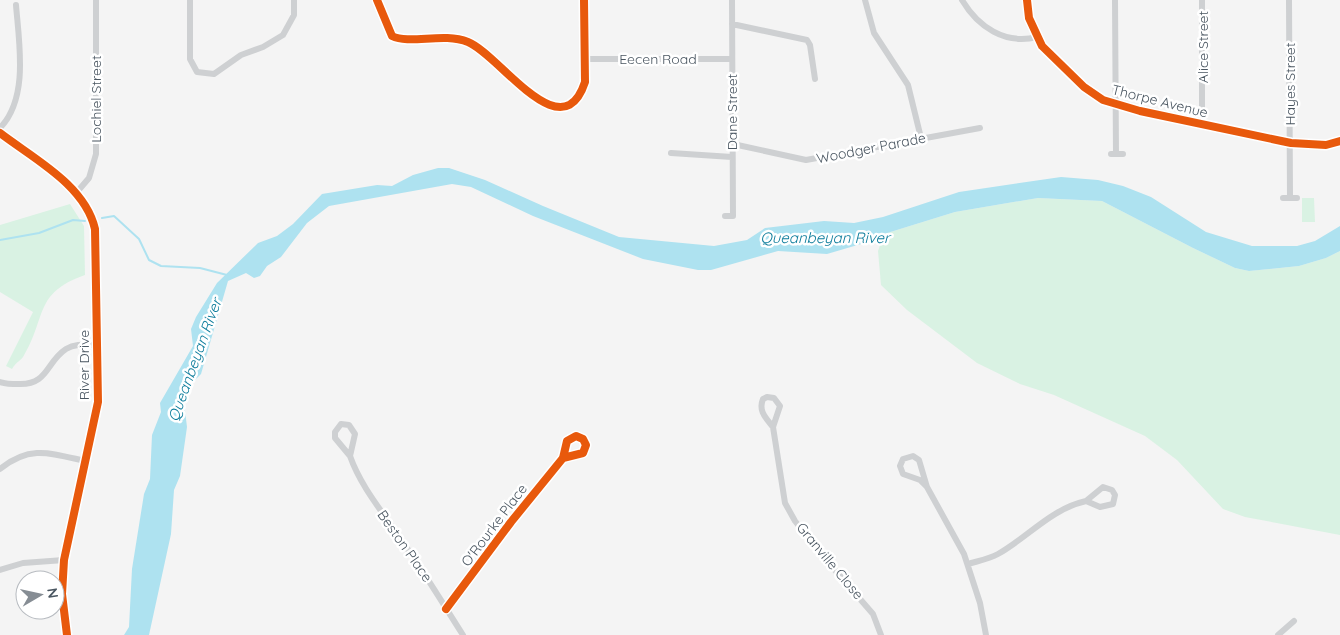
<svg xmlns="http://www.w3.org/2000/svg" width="1340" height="635" font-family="Quicksand,sans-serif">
	<rect width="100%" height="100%" fill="#f4f4f4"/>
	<path fill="#d9f2e3" d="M1038,198l64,3 91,47 42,20 14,3 50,-5 27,-8 14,-7v284l-95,-18 -22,-8 -46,-49 -32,-24 -91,-41 -34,-11 -43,-21 -70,-53 -26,-25 -3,-34 6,-17 71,-22z
		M1302,198h12l1,24h-13z
		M70,204l14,22 1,49c-52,18 -38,43 -62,82 -4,5 -7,5 -11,12l-6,-3 27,-54 -33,-20v-67z"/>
	<path fill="#aee2f0" d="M438,168h11l36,12 58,26 76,31 95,9 33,-6 18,-12 59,-7 30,2 29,-6 76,-25 102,-15 37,3 25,6 28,11 55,35 46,14h45l18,-5 25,-15v25l-14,7 -27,8 -50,5 -14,-3 -42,-20 -91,-47 -64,-3 -83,14 -71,22 -23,10 -34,10 -49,-3 -67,19h-13l-55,-11 -110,-43 -62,-29 -19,-3 -123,22 -22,17 -26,34 -14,9 -7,10 -6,2 -8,-5 -18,8 -27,93 -9,9 -8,20 3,24 -7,49 -6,14 -3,44 -22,101h-25l5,-8 3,-58 12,-75 6,-15 2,-44 9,-23 -1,-9 33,-57 -2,-17 5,-12 21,-34 41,-40 19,-7 16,-12 29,-30 55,-9 15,1 21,-11z"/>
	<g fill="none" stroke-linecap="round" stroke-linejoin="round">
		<path stroke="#aee2f0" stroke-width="2" d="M102,218l12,-2 25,23 10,21 12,6 39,2 27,7
			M0,240l39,-7 34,-13 12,1"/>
		<path stroke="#ced0d2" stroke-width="6" d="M190,0v59l7,13 17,2 27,-19 22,-8 20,-12 11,-20v-15
			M377,0l15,36c18,9 51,-4 76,6 31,12 94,110 117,40l-1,-82
			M865,0l9,33 34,52 13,53
			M962,0c16,27 43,45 75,37
			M1115,0l1,154
			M1289,0l1,198
			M732,24l75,16 3,5 5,34
			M585,59h147
			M1202,125v-125
			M0,128c29,-30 19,-85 16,-123
			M733,144l73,16 174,-32
			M671,153l61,4
			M1111,154h12
			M77,192l12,-14 7,-24v-154
			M1283,198h14
			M725,216h8l-1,-216
			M0,382c6,2 12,2 19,2 29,1 27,-22 47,-35 10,-6 20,-4 31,-4
			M767,397l7,1 6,8 -7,21c-7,-9 -15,-16 -10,-28z
			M341,424l8,1 6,9 -5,22 -15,-18v-6z
			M773,427l12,76 10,18 26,33 52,60 8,21
			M350,456c11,31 32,55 50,82 22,31 42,64 63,97
			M0,469c30,-24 50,-16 85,-8
			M927,487l-7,-7 -17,-6 -3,-8 3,-7 10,-3 6,4 8,27 37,67 16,49 6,32
			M1103,487l9,3 3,5 -2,9 -13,3 -14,-6z
			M968,564c10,-3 21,-5 30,-10 30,-17 53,-45 88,-53
			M0,570l23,-7 41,-3
			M446,609l65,-87 52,-64 4,-17 9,-5 7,3 3,6 -3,8 -20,5
			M1278,635l16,-14"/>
		<path stroke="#ced0d2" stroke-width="8" d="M1027,0l2,18 13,28 42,41 19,13 37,11 151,32 35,2 14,-4
			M0,133c34,26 85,52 95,96l3,173 -34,158 -2,34 5,41"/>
		<g stroke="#fff" stroke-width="11">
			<path id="cycleway" d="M377,0l15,36c18,9 51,-4 76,6 31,12 94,110 117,40l-1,-82
				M1027,0l2,18 13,28 42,41 19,13 37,11 151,32 35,2 14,-4
				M0,133c34,26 85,52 95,96l3,173 -34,158 -2,34 5,41
				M446,609l65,-87 52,-64 4,-17 9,-5 7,3 3,6 -3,8 -20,5"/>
		</g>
		<use href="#cycleway" stroke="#e8590c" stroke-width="8"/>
	</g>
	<g text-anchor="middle" stroke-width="5" stroke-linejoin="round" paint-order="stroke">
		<g font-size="14" fill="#4a5661" stroke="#fff">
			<text transform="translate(1203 47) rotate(-90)" y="5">Alice Street</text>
			<text x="658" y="64">Eecen Road</text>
			<text transform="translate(1290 84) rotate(-90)" y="5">Hayes Street</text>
			<text transform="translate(96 99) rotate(-90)" y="5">Lochiel Street</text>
			<text transform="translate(1160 101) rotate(14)" y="5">Thorpe Avenue</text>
			<text transform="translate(732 112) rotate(-90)" y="5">Dane Street</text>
			<text transform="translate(871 148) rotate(-11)" y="5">Woodger Parade</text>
			<text transform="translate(84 365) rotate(-90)" y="5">River Drive</text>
			<text transform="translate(494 525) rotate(-53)" y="5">O'Rourke Place</text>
			<text transform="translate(405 546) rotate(55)" y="5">Beston Place</text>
			<text transform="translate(830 561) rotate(50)" y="5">Granville Close</text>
		</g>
		<g font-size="15" font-style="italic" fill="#0c7c9b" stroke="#fff">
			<text x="825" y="243">Queanbeyan River</text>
			<text transform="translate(195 360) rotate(-70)" y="5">Queanbeyan River</text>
		</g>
	</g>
	<g transform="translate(40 595) rotate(81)"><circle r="24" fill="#ffffff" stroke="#b7bbc0"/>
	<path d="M0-4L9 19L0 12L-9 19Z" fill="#868d94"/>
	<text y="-8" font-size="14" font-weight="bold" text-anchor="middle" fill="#4a5661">N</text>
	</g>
</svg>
